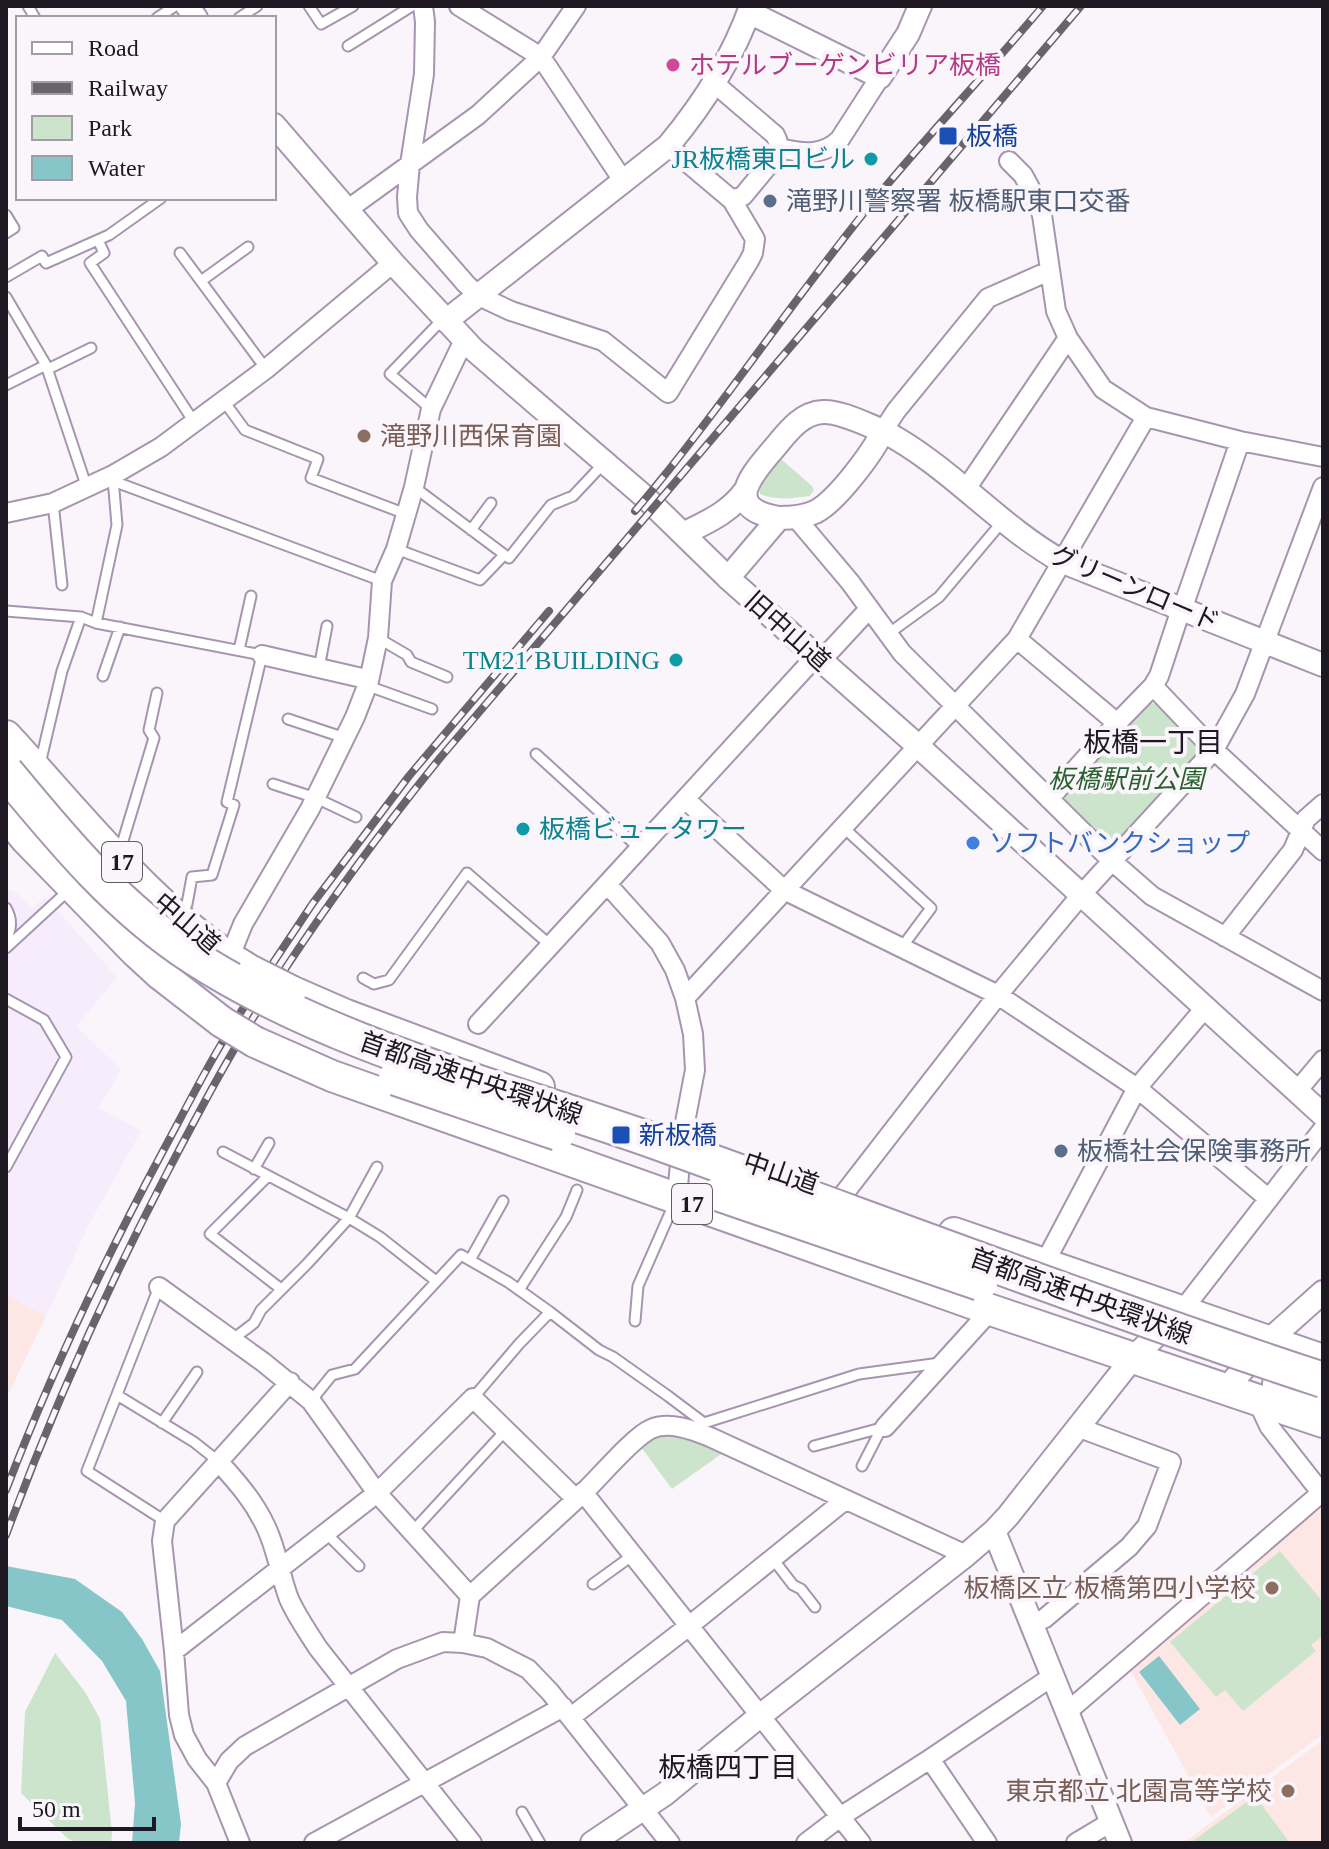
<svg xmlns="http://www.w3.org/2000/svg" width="1329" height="1849" font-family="'Times New Roman','Noto Sans JP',serif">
	<rect width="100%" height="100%" fill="#f9f5fb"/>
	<path fill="#f6ecfb" d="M6,888l11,5 15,16 13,-12 72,80 -41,50 45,42 -22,39 42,23 -53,95 -42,90 -40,-21z"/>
	<path fill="#fde7e5" d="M6,1295l40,21 -40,83z
		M1319,1504l4,4v226l-112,83 -82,-149z
		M1323,1740v103h-140z"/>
	<path fill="#cbe4cb" d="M781,459l31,27 2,4 -4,6c-16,2 -35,5 -50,-2v-10z
		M1156,703l41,38 2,13 -84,92 -10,-1 -40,-39 -2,-13 84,-89z
		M678,1434l46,18 -52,37 -31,-42 15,-10z
		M1280,1551l43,51v34l-12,9 5,6 -73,60 -18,-21 -9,7 -46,-55z
		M55,1653l30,39 15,27 12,114 -1,10h-32l-11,-4 -47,-46 4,-81z
		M1255,1796l35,47h-100z"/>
	<path fill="#86c6c8" d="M6,1566l69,13 47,33 20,27 18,32 21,153 -2,19h-47l3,-40 -9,-102 -24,-40 -40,-41 -56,-14z
		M1159,1656l41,53 -20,16 -41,-53z"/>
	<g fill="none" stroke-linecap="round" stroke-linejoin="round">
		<g stroke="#a795b0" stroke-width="13">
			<path id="service" d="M28,6l7,12
				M309,6l12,18 32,-18
				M157,18l18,-12
				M239,18l18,-12
				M348,46l64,-40
				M6,215l8,13 -8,5
				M98,240l6,13 -14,10 104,159
				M180,253l86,116
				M6,277l36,-21 4,7 63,-28 52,-37
				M201,281l47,-34
				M6,297l40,68 41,123
				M48,369l43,-21
				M6,385l40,-20
				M223,400l22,30 73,29 -7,19 95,36
				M431,409l-41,-35 48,-50 6,-2
				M113,481l269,100
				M414,487l95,71 42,-53 22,-9 31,-33
				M53,503l9,82
				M471,530l20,-27
				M396,549l84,31 24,-25
				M6,611l75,6 15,6 166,32 -35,147 7,3 -22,70 -20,2 -5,27 -5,11
				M96,623l21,-98 -4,-46
				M888,634l51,-37 63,-75
				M378,638l29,17 4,7 36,15
				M239,650l12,-54
				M319,668l8,-42
				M103,676l17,-49
				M370,683l1,4 61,22
				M288,719l57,19
				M536,754l104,95
				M40,764l22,-93 19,-54
				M273,784l43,14 40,19
				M844,828l87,80 -29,39
				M119,854l35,-116 -5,-8 8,-37
				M6,908c7,12 5,21 0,34
				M6,948l64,-59
				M363,978l11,6 15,-4 78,-107 83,72
				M6,999l38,21 22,37 -60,110
				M223,1152l126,66 28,-51
				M254,1169l15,-26
				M267,1177l-57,57 71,55
				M470,1260l33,-59
				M159,1287l-72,184 78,50
				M519,1290l47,-73 11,-27
				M635,1321l3,-35 36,-82
				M233,1339l21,-16 7,-13 46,-46 42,-46 31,19 56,44
				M117,1395l77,47 24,19
				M473,1398l46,-54 31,-32
				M311,1401l21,-26 23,-6 106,-114 47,27 42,30 49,38 14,7 55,39 36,27
				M162,1423l35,-51
				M701,1426l3,-3 155,-49 81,-11
				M814,1446l71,-19
				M862,1466l17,-33 6,-6
				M412,1532l94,-102
				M326,1533l33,33
				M773,1559l20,26 8,4 14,18
				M593,1584l40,-29
				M522,1812l18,31"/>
		</g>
		<g stroke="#a795b0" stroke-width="22">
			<path id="minor" d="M423,6l2,16 -1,52 -14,90 -3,33 1,16 11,17 47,54 13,12 32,15 92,30 65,52 81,-132 4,-8 2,-14 -23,-39 -64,-54
				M459,6l82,51 83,125
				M714,83l61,52c4,7 4,12 2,20l-34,41 -11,4
				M779,148c22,5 44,9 61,-9l40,-62
				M1009,161l14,14 13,24 6,16 14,96 12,27 35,51 43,28 94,24 83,16
				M347,210l131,-95 63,-58 35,-51
				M883,431l13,-20 92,-113 61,-27
				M966,489l102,-151
				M6,513l47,-10 60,-28 48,-28 105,-78 127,-106
				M796,518l54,64 52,71 210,208 40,35 171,95
				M1182,610l58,-169
				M1017,639l100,84
				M262,655l100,23 7,3
				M1153,686l61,64 109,101
				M685,799l99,91 214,105 139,93 132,111
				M1049,799l68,-76 36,-37 6,-10 22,-67
				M1225,937l68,-87 13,-31 17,-15
				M225,957l10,-13 8,-20 67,-115 45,-92 14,-36 9,-43 4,-57 14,-32 18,-62 17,-78 33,-69
				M685,998l332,-359 129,-222
				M478,1024l129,-140
				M1297,1091l26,-31
				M843,1195l155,-200 83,-100 133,-145 31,-56 78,-207
				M677,1199l5,-61 13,-68 -2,-36 -8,-36 -10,-28 -15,-27 -53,-59 200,-218 25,-17 37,-40
				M1044,1264l93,-176 68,-80
				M159,1287l104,75 48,39 66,92 93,103 -7,47
				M1181,1312l142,-183
				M1257,1400l12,26 54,69
				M885,1427l106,-117
				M218,1461c19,21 36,40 48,66 11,23 14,48 23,72 8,18 19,33 29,49l154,195
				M583,1492l278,351
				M470,1596c38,-35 77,-69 114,-104 16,-15 49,-55 67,-63 18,-8 42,1 59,8l256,118
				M1032,1624l13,-6 84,-71 18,-21 24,-64 -94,-35
				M174,1651l203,-158 96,-95 103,101
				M1067,1712l254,-219
				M571,1717l118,-91 156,-126
				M930,1759l57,84
				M216,1783l13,-22 16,-15 152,-87 46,-17 20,1 24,5 41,21 22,23 120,151
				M240,1843l-24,-60 -19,-24 -13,-24 -5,-20 -5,-64 -12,-110 3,-20 125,-139
				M314,1843l249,-136
				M806,1843l34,-26 90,-58 123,-83
				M1076,1843l35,-21"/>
		</g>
		<g stroke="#a795b0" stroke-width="26">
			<path id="tertiary" d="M187,6l9,12
				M749,12l131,65 28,-43 12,-28
				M274,125l119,138 80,86 173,149 82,80 190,168 405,369
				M446,321l222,-175c35,-42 65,-88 83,-140
				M883,431c67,35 115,95 180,131l260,103
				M683,534c24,-12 46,-21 62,-43
				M728,578l51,-60c12,0 25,-1 36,-6 22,-11 58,-60 68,-81 -16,-6 -42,-20 -60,-19 -24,1 -38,24 -53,41 -23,27 -45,56 9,65
				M1225,1390l42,-48 56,-50
				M994,1531l126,312
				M592,1843l73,-49 96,-79 205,-160 28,-24 14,-15 124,-157 39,-38"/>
		</g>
		<g stroke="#a795b0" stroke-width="34">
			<path id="trunk" d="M6,736c74,80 152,182 247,236
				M6,815l20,24 109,112 25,23 62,48
				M291,991l55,24 193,72
				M255,1042l77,34 659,234 332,112
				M954,1233l369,127"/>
		</g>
		<g stroke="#a795b0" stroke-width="38">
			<path id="motorway" d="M1280,1384l43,13"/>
		</g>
		<use href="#service" stroke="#fff" stroke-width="9"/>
		<use href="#minor" stroke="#fff" stroke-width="18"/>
		<use href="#tertiary" stroke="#fff" stroke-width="22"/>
		<use href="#trunk" stroke="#fff" stroke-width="30"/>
		<use href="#motorway" stroke="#fff" stroke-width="34"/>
		<g stroke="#68636c" stroke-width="8">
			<path id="rail" d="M635,511c85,-100 157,-211 241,-313 54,-65 112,-127 167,-192
				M273,963l40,-60 96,-127 140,-165
				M285,969c48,-73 100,-143 155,-211l641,-752
				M6,1490c45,-117 98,-229 157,-339 29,-54 56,-108 91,-159
				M6,1535c46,-124 100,-245 161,-362 31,-59 62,-119 99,-175"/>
		</g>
		<use href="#rail" stroke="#f9f5fb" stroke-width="5" stroke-dasharray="15" stroke-linecap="butt"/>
		<g stroke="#a795b0" stroke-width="34" stroke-linecap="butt">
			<path id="trunk-bridge" d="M253,972l38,19
				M222,1022l33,20"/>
		</g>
		<g stroke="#a795b0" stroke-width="38" stroke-linecap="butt">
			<path id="motorway-bridge" d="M6,772c57,69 113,137 189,186 137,88 306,129 459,183 223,80 444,165 669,239
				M396,1078l162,55
				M720,1194l260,89"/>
		</g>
		<use href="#trunk-bridge" stroke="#fff" stroke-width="30"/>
		<use href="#motorway-bridge" stroke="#fff" stroke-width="34"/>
	</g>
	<circle fill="#d1479c" stroke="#f9f5fb" stroke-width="3" cx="673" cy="65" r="8"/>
	<g fill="#1a4fb4" stroke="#f9f5fb" stroke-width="3">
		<rect x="938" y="126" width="20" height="20" rx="4"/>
		<rect x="611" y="1125" width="20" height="20" rx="4"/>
	</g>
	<g fill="#0f9aa8" stroke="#f9f5fb" stroke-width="3">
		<circle cx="871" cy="159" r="8"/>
		<circle cx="676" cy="660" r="8"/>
		<circle cx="523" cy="829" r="8"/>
	</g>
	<g fill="#5c6f8a" stroke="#f9f5fb" stroke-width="3">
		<circle cx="770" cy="201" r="8"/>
		<circle cx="1061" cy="1151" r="8"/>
	</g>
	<g fill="#8d6e63" stroke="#f9f5fb" stroke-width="3">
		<circle cx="364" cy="436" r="8"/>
		<circle cx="1272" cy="1588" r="8"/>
		<circle cx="1288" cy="1791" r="8"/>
	</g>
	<circle fill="#3f7fe0" stroke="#f9f5fb" stroke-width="3" cx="973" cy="843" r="8"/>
	<g text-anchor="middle" stroke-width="8" stroke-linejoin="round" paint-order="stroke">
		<g fill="#f9f5fb" stroke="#605a63" stroke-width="2">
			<rect x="102" y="842" width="40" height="40" rx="6"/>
			<rect x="672" y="1184" width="40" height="40" rx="6"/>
		</g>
		<g font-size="24" font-weight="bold" fill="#1e1822">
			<text x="122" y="870">17</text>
			<text x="692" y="1212">17</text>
		</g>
		<g font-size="26" fill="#b23c85" stroke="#f9f5fb" text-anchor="start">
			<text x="689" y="74">ホテルブーゲンビリア板橋</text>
		</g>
		<g font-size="26" fill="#164399" stroke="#f9f5fb" text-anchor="start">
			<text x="966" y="145">板橋</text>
			<text x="639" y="1144">新板橋</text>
		</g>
		<g font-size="26" fill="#0d838f" stroke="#f9f5fb" text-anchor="end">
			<text x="855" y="168">JR板橋東口ビル</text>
			<text x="660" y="669">TM21 BUILDING</text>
			<text x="539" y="838" text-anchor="start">板橋ビュータワー</text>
		</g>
		<g font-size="26" fill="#4e5e75" stroke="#f9f5fb" text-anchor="start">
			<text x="786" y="210">滝野川警察署 板橋駅東口交番</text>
			<text x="1077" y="1160">板橋社会保険事務所</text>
		</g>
		<g font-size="26" fill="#785e54" stroke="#f9f5fb" text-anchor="end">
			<text x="380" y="445" text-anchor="start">滝野川西保育園</text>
			<text x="1256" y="1597">板橋区立 板橋第四小学校</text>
			<text x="1272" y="1800">東京都立 北園高等学校</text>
		</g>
		<g font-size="26" fill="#1e1822" stroke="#f9f5fb">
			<text transform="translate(1135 588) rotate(23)" y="9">グリーンロード</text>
			<text transform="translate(788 631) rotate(42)" y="9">旧中山道</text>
			<text transform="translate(187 923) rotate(41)" y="9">中山道</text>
			<text transform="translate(471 1078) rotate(19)" y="9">首都高速中央環状線</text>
			<text transform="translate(781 1173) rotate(19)" y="9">中山道</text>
			<text transform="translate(1081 1296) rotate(20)" y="9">首都高速中央環状線</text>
		</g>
		<g font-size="26" font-style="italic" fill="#2a5f2e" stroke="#f9f5fb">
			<text x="1126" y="788">板橋駅前公園</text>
		</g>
		<g font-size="26" fill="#366cbe" stroke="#f9f5fb" text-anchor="start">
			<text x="989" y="852">ソフトバンクショップ</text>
		</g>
		<g font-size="28" fill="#1e1822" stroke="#f9f5fb">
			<text x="1153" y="752">板橋一丁目</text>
			<text x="728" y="1777">板橋四丁目</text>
		</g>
	</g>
	<rect width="1329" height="1849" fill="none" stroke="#1e1822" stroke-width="16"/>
	<rect x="16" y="16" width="260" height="184" fill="#f9f5fb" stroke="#a19da4" stroke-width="2"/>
	<rect x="32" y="42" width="40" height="12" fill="#ffffff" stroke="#a19da4" stroke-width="2"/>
	<text x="88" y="56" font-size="24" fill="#1e1822">Road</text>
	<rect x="32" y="82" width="40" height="12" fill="#68636c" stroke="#a19da4" stroke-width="2"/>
	<text x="88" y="96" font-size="24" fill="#1e1822">Railway</text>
	<rect x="32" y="116" width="40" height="24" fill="#cbe4cb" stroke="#a19da4" stroke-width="2"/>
	<text x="88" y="136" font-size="24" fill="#1e1822">Park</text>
	<rect x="32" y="156" width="40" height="24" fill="#86c6c8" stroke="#a19da4" stroke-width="2"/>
	<text x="88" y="176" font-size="24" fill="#1e1822">Water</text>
	<path d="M20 1817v12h134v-12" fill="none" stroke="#1e1822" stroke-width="4"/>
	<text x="32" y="1817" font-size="24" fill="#1e1822" stroke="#f9f5fb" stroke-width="6" paint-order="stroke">50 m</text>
</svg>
